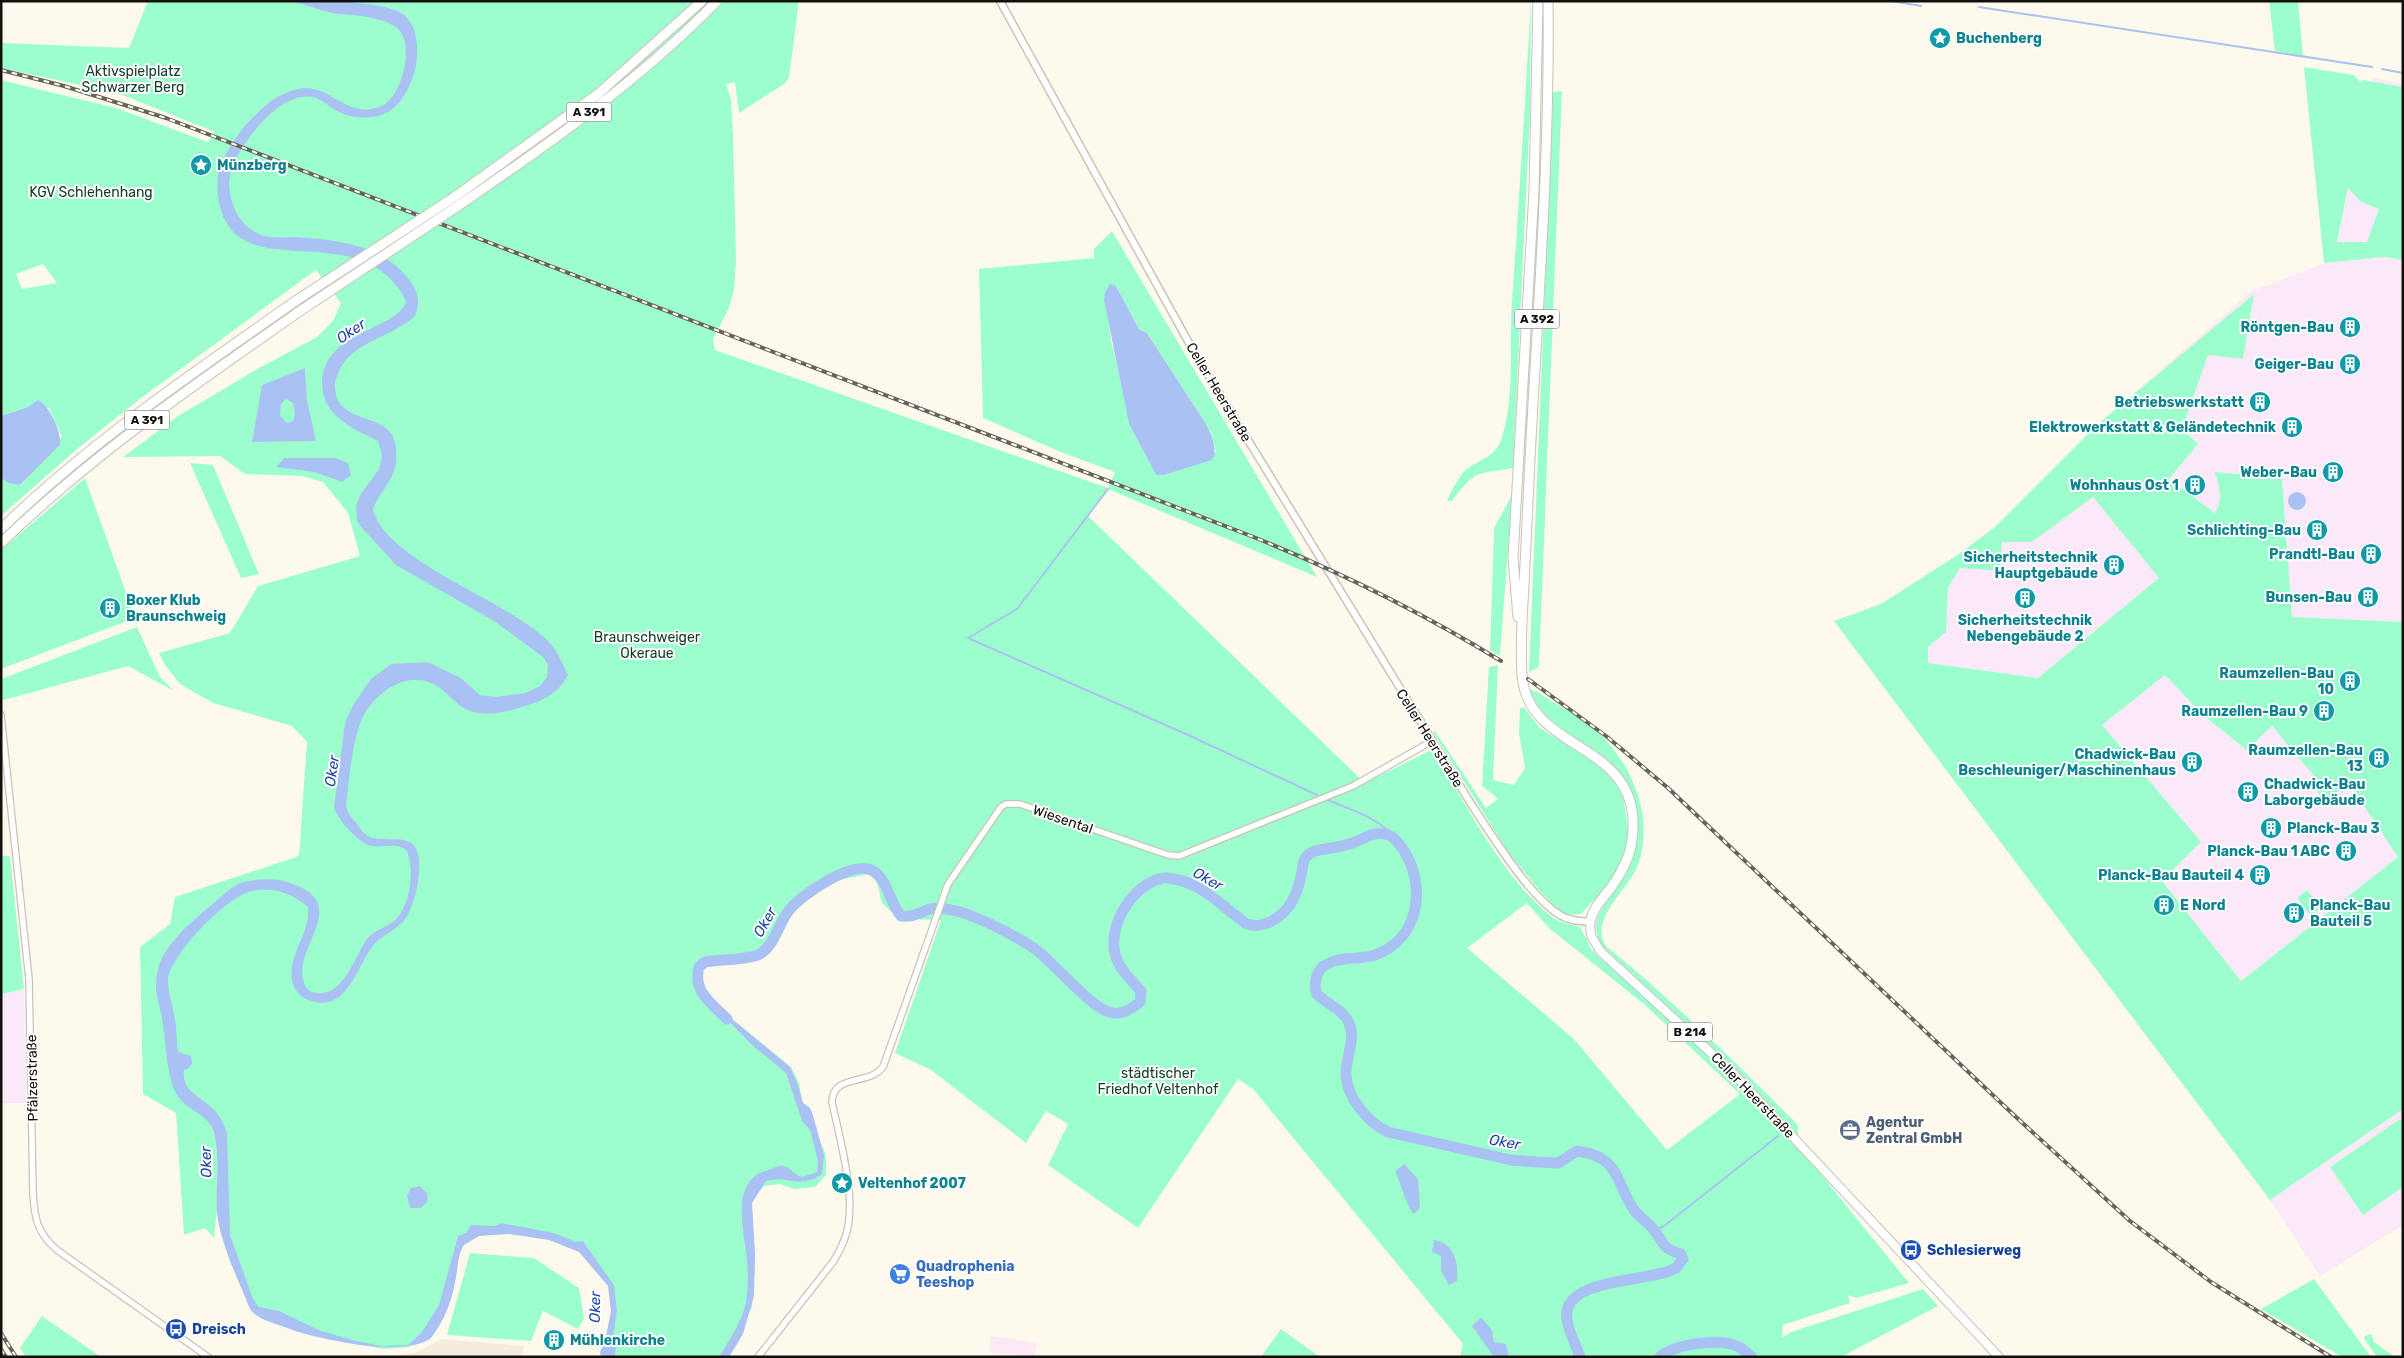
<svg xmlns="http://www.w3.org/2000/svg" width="2404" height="1358" font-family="Rubik,sans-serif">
	<rect width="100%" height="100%" fill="#fef9ed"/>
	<path fill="#fbe9f9" d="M2372,78l31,6v1141l-83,51 -50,-76 -436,-579 47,-17 78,-50 36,-27 103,-103 154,-133 72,-28 13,-20z
		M24,989l2,114h-25v-109z"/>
	<path fill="#fce9f3" d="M991,1336l46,7 -3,14 -45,-5z"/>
	<path fill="#f5eddb" d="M442,1339l82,7v3l-4,8h-132l27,-4z"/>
	<path fill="#9dfecd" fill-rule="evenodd" d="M148,1h651l-10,77 -5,6 -45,29 -4,-31 -9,2 5,15 2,34 3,126 -2,32 -6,19 -15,29 2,11 393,138 7,-16 -52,-19 -80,-35 -4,-149 115,-11v-9l18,-18 205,346 -209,-88 -20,27 277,267 68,-34c30,51 72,132 119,168 8,6 19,7 28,10l12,23 9,9 84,73 109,109 115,142 -52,15 -9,-3 2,8 -67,22 -1,13 9,-6 132,-43 15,17 -97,51h-381l3,-13 -210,-255 -15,-10 -100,149 -90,-63 20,-41 -22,-13 -20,32 -95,-73 -36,-17 46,-133 -42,-1 -17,-16 -6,-24 -7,-5 -35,7 -42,28 -21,40 -18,12c-17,-2 -38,-5 -52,7l-2,16 32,34 60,49 8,16 3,17 24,55v20l-11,12 -21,2 -14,-5 -16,2 -15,16 6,65 -3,40 -24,50h-125l9,-46 -2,-25 -28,-35 -32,-13 -36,-6 -37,2 -16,10 -16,69 -36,34 -25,2 -45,-8 -81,-31 -6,-7 -29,-68 -2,-93 -12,-20c16,34 9,80 5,116l-9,-10 -21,7 -8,-122 -33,-19 -3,-147 30,-23 5,-27 124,-41 8,-114 -15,-16 -79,-23 -33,-19 -15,-19 -6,-12 71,-20 28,-47 102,-30 -12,-43 -25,-31 -21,-6 -57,-2 -25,-18 -97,1 55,-41 81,-48 58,-31 16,-16 8,-18 -25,-33 -175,128 -65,52 -75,66v-38l7,5 13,2 41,-48 -13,-29 -21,-1 -27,9v-336l115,28 92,34 7,-10 -95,-38 -119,-26v-25l128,5zM43,264l14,19 -35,6 -6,-15zM1116,286l23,43 8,4 59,91 5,9 5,19 -60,23 -27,-51 -3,-24 -15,-59 -6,-49zM1527,903l22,25 96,77 95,89 -73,56 -93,-111 -107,-91z
		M1531,1l-1,112 -17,355c-39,7 -36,1 -61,33h-5c5,-10 11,-25 20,-32 13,-10 28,-12 34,-29 14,-40 8,-96 11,-139 7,-100 13,-200 19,-300z
		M2269,1h29l5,55 -28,-5z
		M2304,67l50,8 6,7 3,-2 40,7v173l-19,-3 -60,6zM2348,188l13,14 18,7 -12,33h-30z
		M1562,91l-23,576 -10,5 24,-580z
		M2254,294l-11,65 -35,-4 -26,74 16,15 -29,35 46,34c9,-14 4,-27 0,-41l67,6 10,139 111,5v487l-133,91 -436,-579 47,-17 78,-50 36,-27 103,-103zM2093,497l66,81 -121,100 -110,-15v-16l18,-15 2,-44 12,-20 40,3 2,-29h30zM2165,675l39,41 43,34 25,-24 42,50 -4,7 14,17 26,-15 48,72 -157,124 -79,-100 39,-39 -99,-117z
		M190,463l23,2 46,109 -18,4z
		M85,478l50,140 -134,51v-119z
		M1512,495l-12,161 -10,-6 4,-122z
		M137,627l23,50 14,14 -46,-25 -124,34 -3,-3v-18z
		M1498,665l-5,115 21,5 11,-17 -6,-35 1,-25 4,-1 15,20 37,24 23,12 19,22 6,16 5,36 -3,18 -16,28 -29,31 -14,1 -7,-3 -21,-22 -31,-38 -75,-120 2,-1 51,77 12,-9 -16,-13 7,-119z
		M1530,689l9,4c17,11 55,32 66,46 30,33 48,80 34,123 -8,27 -51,55 -33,84 68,55 130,117 192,179v13l-69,-75 -128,-118c-3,-7 -6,-14 -5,-22 2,-12 10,-20 16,-29 19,-26 32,-62 22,-94 -20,-57 -91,-58 -104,-111z
		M1,856h9l14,133 -23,5z
		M2307,890l15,17 -11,9 -14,-18z
		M2400,1119l3,4v64l-40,28 -33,-48z
		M470,1253l64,5 45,30 5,30 -6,11 -35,-18 -12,30 -84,-6z
		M2314,1279l57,78h-29l-81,-48z
		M42,1316l59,41h-75l-6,-9z
		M1281,1329l39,28h-59z
		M2371,1334l3,8 21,15h-18l-14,-20z"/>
	<path fill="#a9c2f3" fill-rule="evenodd" d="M291,1c27,0 91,-1 112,13 16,12 16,39 12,57 -5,15 -13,35 -29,42 -15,7 -36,6 -51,-3 -6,-4 -12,-9 -19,-12 -33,-11 -72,42 -83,67 -10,23 1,57 24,68 12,6 28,4 41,4 39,3 84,8 110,41 10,13 13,22 7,38 -19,18 -49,23 -67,42 -7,7 -12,18 -13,27 0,44 57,23 61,62 3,32 -12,37 -23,62 12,52 134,91 174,131 10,9 15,23 21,35 -8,16 -21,24 -37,29 -23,8 -52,17 -73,0 -9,-7 -16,-17 -27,-21 -29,-13 -64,16 -72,44 -8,25 -10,53 -13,79 2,7 5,11 10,16 3,5 7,11 12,14 18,9 50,-8 51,25 1,18 -3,36 -10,52 -8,17 -25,19 -36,33 -16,20 -26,67 -62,55 -7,-2 -14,-7 -17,-14 -11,-28 17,-52 14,-80 -17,-14 -34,-20 -56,-16 -25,5 -82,64 -84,89 0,12 4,23 6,34 3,12 2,25 4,38l13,4c2,8 1,11 -7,14 -3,19 14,26 26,36 9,7 13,16 17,26l3,103 23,64 6,8 20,4 42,20 35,10 26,5 26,-1 14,-13 17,-27 19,-69 8,-3 5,-8 23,1 7,-3 53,10 22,9 7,-1 31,44 3,25 -4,27 3,12 -2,8h-13l-1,-5 5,-11 6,-30 -3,-25 -29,-34 -30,-12 -40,-6 -30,2 -15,9c-7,10 -6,26 -9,37 -3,19 -12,41 -24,56 -26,20 -112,2 -144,-10 -12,-5 -30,-8 -37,-19 -12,-30 -30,-66 -33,-97 -2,-26 4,-52 -3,-78 -4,-19 -24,-22 -35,-36 -13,-17 -13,-58 -17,-79 -1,-11 -7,-23 -6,-34 0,-7 2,-19 5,-25 9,-20 32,-40 49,-54 9,-7 21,-20 31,-23 11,-4 32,-5 43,-2 74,21 7,64 20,102 2,6 7,10 13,10 27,3 37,-36 50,-54 7,-10 23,-12 31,-22 13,-17 16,-47 9,-66 -11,-9 -22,-3 -35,-5 -12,-1 -36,-28 -38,-39l11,-84 8,-18 18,-26 20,-15 37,-2 33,16 19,17 16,2 29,-4 15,-7 7,-9 1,-12 -5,-8 -49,-36 -98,-56 -35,-38 -4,-6 -1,-15 4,-11 19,-26 3,-14 -4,-14c-24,-12 -55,-24 -56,-56 -1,-55 76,-54 84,-84 -41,-82 -150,-23 -180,-79 -8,-14 -11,-36 -7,-51 9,-31 46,-76 79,-82 32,-7 46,30 81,18 22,-8 33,-53 23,-73 -4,-8 -17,-13 -26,-15 -16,-5 -35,-3 -52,-8 -11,-3 -21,-7 -33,-10z
		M1110,284l6,2 23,43 8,4 59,91c5,9 13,28 6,36l-48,15h-8l-27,-51 -25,-124 1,-8z
		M305,368l2,32 9,41 -64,1 10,-57zM286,399l7,4 2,11 -2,7 -6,2 -7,-8 1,-11z
		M38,400c12,6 24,33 22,45l-40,40 -12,-2 -7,-5v-62l27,-9z
		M284,458h52l12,5 3,12 -9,7 -28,-10 -38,-5z
		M2288 501a9 9 0 1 1 18 0a9 9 0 1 1-18 0Z
		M702,994l88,73 8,18 5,18 6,4 3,5 12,43 -2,19c-23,16 -33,1 -56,7l-14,22 3,50 -1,43 -11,38 -14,23h-10c10,-17 23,-35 27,-55 2,-13 2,-28 1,-41 -2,-28 -19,-81 21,-91 5,-1 10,-5 15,-4 8,1 11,9 19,11l15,-5 1,-11 -8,-31 -8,-9 -16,-48 -34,-28z
		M1404,1164l14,15 2,29 -6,6c-8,-7 -13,-31 -19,-43z
		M420,1186l7,7 1,8 -7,7h-11l-3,-12 4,-8z
		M1434,1240c20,3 25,22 23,41l-8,4 -8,-14v-15l-9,-4z
		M1481,1317l11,13 2,12 12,2 3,13h-15l-22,-31z"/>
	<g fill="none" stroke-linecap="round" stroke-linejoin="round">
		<path stroke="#a9c2f3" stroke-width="2" d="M1892,1l29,5
			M1979,7l393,60
			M2382,69l21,4
			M1108,489l-91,120 -49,29 218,96 131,61
			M1328,800c22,10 50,17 66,37
			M1655,1230l9,-4 114,-90"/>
		<path stroke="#a9c2f3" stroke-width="11" d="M727,1019c-15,-15 -35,-28 -28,-52l6,-5c12,-2 46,-3 53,-7 17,-8 20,-32 32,-46 13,-15 63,-50 83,-38 15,9 17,33 28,45 14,1 17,-3 29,-7 15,-3 35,4 49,10 15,6 48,23 60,33 17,14 51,54 70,60 12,4 22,-3 31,-10l1,-11c-10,-11 -22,-22 -26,-37 -7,-30 18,-70 48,-76 4,-1 10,1 15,2 23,5 39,21 57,35 4,3 8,7 12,9 8,3 18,1 25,-3 20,-11 26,-29 30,-50 1,-5 1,-11 4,-14 3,-3 6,-5 9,-6 11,-3 23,-3 34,-7 12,-3 23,-13 36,-10 9,1 16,12 21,20 20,36 12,86 -31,101 -15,5 -34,1 -48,9 -11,5 -13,19 -11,29 11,12 26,15 33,30 7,16 -3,34 -3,50 0,25 22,49 42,59l123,28 26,2 21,1 19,-12c41,6 37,25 55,56 5,9 15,14 21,22 13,15 5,17 28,25l2,5c-2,2 -5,7 -7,9 -24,15 -116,8 -109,52 2,12 9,25 13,37
			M1660,1357c16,-14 60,-19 79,-10 5,3 9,7 13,10"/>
		<g stroke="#c9c3b8" stroke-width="8">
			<path id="tertiary" d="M1,715l28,264 4,213c1,25 4,41 24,58l151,107
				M758,1357l75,-95c8,-13 15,-27 16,-43 4,-32 -10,-84 -17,-117 1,-29 37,-16 51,-35l65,-183 53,-77 5,-3h14l148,51 11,1 174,-70 79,-45"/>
		</g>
		<g stroke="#c9c3b8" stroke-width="9">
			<path id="secondary" d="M1000,1l194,351 279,455c20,30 57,90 87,108 9,6 20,6 30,7"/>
		</g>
		<g stroke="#c9c3b8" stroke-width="10">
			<path id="primary" d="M1590,922l1,14 10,16 131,120 267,285"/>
		</g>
		<g stroke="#c9c3b8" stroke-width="11">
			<path id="motorway" d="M1548,1c2,153 -10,305 -18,458 -2,42 -4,85 -6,127 -2,30 -4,59 -2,89 6,81 124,64 110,165 -2,18 -11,34 -22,49 -8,10 -17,19 -20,33
				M453,198l145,-104 104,-93
				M458,206c91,-62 182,-126 259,-205
				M1,529c89,-87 195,-158 296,-229
				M1,543c92,-89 197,-161 302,-234
				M1518,617l-5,-59 21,-367 4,-190"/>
		</g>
		<use href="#tertiary" stroke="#fff" stroke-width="5.5"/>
		<use href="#secondary" stroke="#fff" stroke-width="6"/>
		<use href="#primary" stroke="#fff" stroke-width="8"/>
		<use href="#motorway" stroke="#fff" stroke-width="9"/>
		<g stroke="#66635c" stroke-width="4">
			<path id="rail" d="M1,70l63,16 102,32 1085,418c87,35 170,76 250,125
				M1528,679l78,57 62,52 348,329 114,104 81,61 120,75
				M1,1333l15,24
				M1,1349l5,8"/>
		</g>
		<use href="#rail" stroke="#fff" stroke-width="2" stroke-dasharray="5.5" stroke-linecap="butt"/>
		<g stroke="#c9c3b8" stroke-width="11" stroke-linecap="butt">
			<path id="motorway-bridge" d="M297,300l156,-102
				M303,309l155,-103"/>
		</g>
		<use href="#motorway-bridge" stroke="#fff" stroke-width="9"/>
	</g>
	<defs>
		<g id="sight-disc" transform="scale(1.125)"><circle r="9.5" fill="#0f9aa8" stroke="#fff"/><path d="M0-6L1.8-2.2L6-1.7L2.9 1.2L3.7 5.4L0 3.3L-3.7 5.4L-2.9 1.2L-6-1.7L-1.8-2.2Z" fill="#fff"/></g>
		<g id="building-disc" transform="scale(1.125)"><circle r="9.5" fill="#0f9aa8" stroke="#fff"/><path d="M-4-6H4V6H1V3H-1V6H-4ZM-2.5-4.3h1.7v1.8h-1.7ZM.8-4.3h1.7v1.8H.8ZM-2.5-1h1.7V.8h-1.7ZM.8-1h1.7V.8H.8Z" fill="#fff"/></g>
		<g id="office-disc" transform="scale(1.125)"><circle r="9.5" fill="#5c6f8a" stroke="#fff"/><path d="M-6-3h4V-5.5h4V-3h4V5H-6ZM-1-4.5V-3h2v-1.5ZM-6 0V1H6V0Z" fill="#fff"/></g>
		<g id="bus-disc" transform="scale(1.125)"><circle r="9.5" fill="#1a4fb4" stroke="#fff"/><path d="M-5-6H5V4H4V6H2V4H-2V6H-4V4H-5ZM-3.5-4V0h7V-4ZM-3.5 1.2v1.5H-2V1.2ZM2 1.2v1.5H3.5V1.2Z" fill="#fff"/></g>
		<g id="supermarket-disc" transform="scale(1.125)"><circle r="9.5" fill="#3f7fe0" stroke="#fff"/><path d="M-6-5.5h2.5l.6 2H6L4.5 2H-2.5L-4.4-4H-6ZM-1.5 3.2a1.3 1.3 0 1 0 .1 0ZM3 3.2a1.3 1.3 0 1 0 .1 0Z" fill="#fff"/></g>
	</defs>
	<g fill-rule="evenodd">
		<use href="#sight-disc" x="1940" y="38"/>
		<use href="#sight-disc" x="201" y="165"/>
		<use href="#building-disc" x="2350" y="327"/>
		<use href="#building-disc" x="2350" y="364"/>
		<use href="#building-disc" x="2260" y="402"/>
		<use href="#building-disc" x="2292" y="427"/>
		<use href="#building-disc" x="2333" y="472"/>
		<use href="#building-disc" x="2195" y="485"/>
		<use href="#building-disc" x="2317" y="530"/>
		<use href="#building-disc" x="2371" y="554"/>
		<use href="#building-disc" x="2114" y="565"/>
		<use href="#building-disc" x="2368" y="597"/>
		<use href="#building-disc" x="2025" y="598"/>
		<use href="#building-disc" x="110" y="608"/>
		<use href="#building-disc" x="2350" y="681"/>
		<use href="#building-disc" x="2324" y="711"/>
		<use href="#building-disc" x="2379" y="758"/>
		<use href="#building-disc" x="2192" y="762"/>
		<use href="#building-disc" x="2248" y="792"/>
		<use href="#building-disc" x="2271" y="828"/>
		<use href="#building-disc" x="2346" y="851"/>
		<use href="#building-disc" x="2260" y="875"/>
		<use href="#building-disc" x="2164" y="905"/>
		<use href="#building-disc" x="2294" y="913"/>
		<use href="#office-disc" x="1850" y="1130"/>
		<use href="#sight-disc" x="842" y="1183"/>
		<use href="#bus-disc" x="1911" y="1250"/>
		<use href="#supermarket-disc" x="900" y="1274"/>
		<use href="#bus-disc" x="176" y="1329"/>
		<use href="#building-disc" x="554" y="1340"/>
	</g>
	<g text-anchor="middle" stroke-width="4" stroke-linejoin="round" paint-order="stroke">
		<g fill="#fff" stroke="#595855" stroke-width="1">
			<rect x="566.5" y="102.5" width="45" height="19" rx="4"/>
			<rect x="1514.5" y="309.5" width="45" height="19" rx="4"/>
			<rect x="124.5" y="410.5" width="45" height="19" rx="4"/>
			<rect x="1667.5" y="1022.5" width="45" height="19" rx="4"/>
		</g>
		<g font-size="12" font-weight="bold" fill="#12100c">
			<text x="589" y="116">A 391</text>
			<text x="1537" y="323">A 392</text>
			<text x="147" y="424">A 391</text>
			<text x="1690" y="1036">B 214</text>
		</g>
		<g font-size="14" font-weight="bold" fill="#0d838f" stroke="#fff" text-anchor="end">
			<text x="1956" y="43" text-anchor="start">Buchenberg</text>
			<text x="217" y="170" text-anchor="start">Münzberg</text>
			<text x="2334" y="332">Röntgen-Bau</text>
			<text x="2334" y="369">Geiger-Bau</text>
			<text x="2244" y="407">Betriebswerkstatt</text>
			<text x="2276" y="432">Elektrowerkstatt &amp; Geländetechnik</text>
			<text x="2317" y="477">Weber-Bau</text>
			<text x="2179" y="490">Wohnhaus Ost 1</text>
			<text x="2301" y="535">Schlichting-Bau</text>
			<text x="2355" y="559">Prandtl-Bau</text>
			<text x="2098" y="562">Sicherheitstechnik<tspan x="2098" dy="16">Hauptgebäude</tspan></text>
			<text x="2352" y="602">Bunsen-Bau</text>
			<text x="126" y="605" text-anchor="start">Boxer Klub<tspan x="126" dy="16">Braunschweig</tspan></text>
			<text x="2025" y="625" text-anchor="middle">Sicherheitstechnik<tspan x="2025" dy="16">Nebengebäude 2</tspan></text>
			<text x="2334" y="678">Raumzellen-Bau<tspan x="2334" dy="16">10</tspan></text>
			<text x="2308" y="716">Raumzellen-Bau 9</text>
			<text x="2363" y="755">Raumzellen-Bau<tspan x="2363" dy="16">13</tspan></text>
			<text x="2176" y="759">Chadwick-Bau<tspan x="2176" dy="16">Beschleuniger/Maschinenhaus</tspan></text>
			<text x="2264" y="789" text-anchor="start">Chadwick-Bau<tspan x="2264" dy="16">Laborgebäude</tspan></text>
			<text x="2287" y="833" text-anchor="start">Planck-Bau 3</text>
			<text x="2330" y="856">Planck-Bau 1 ABC</text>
			<text x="2244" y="880">Planck-Bau Bauteil 4</text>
			<text x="2180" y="910" text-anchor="start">E Nord</text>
			<text x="2310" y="910" text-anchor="start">Planck-Bau<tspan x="2310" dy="16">Bauteil 5</tspan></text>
			<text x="858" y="1188" text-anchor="start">Veltenhof 2007</text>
			<text x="570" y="1345" text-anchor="start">Mühlenkirche</text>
		</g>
		<g font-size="14" fill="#12402c" stroke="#fff">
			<text x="133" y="76">Aktivspielplatz<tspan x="133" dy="16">Schwarzer Berg</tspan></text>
			<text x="91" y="197">KGV Schlehenhang</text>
			<text x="647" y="642">Braunschweiger<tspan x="647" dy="16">Okeraue</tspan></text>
			<text x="1158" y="1078">städtischer<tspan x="1158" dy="16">Friedhof Veltenhof</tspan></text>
		</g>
		<g font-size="14" fill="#12100c" stroke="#fff">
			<text transform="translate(1219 392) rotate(59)" y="5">Celler Heerstraße</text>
			<text transform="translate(1430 738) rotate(58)" y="5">Celler Heerstraße</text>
			<text transform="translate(1063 819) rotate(19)" y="5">Wiesental</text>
			<text transform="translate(32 1078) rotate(-91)" y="5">Pfälzerstraße</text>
			<text transform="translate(1753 1095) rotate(46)" y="5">Celler Heerstraße</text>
		</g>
		<g font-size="14" font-weight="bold" fill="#4e5e75" stroke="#fff" text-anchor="start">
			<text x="1866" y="1127">Agentur<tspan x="1866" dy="16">Zentral GmbH</tspan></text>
		</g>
		<g font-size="14" font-weight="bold" fill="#164399" stroke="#fff" text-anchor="start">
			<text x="1927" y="1255">Schlesierweg</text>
			<text x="192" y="1334">Dreisch</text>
		</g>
		<g font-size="14" font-weight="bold" fill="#366cbe" stroke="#fff" text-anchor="start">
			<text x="916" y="1271">Quadrophenia<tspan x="916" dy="16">Teeshop</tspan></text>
		</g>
		<g font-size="15" font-style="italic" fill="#2047a2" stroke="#fff">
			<text transform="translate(351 331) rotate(-34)" y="5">Oker</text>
			<text transform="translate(332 771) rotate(-82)" y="5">Oker</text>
			<text transform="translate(1208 879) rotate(30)" y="5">Oker</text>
			<text transform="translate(765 922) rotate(-60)" y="5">Oker</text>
			<text transform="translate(1505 1142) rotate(10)" y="5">Oker</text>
			<text transform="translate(206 1162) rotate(-92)" y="5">Oker</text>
			<text transform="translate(595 1307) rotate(-89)" y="5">Oker</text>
		</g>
	</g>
	<rect width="2404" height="1358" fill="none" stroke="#12100c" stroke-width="5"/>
</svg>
